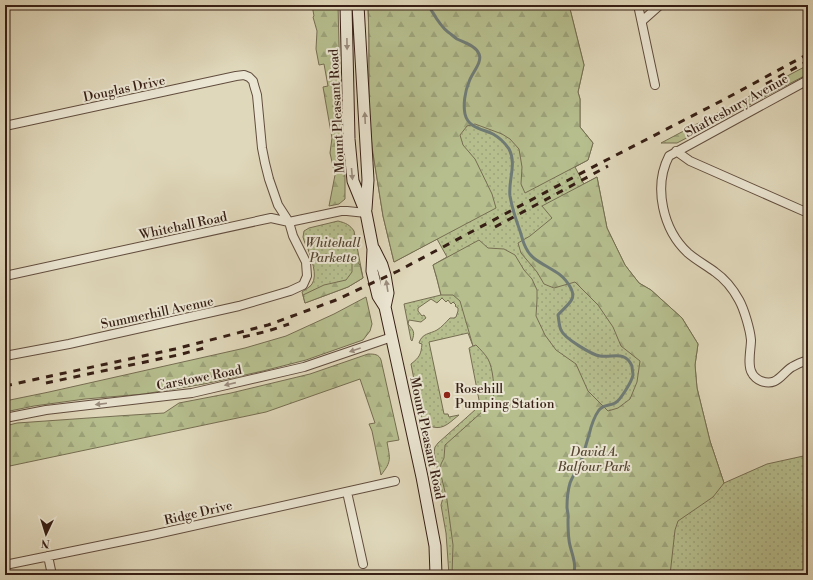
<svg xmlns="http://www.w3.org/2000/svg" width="813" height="580" font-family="'Libre Bodoni',serif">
	<defs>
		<pattern id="grass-dots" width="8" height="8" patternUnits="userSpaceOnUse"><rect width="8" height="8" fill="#b6be8e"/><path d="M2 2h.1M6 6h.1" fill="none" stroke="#9da37a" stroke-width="1.8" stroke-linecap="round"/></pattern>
		<pattern id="forest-firs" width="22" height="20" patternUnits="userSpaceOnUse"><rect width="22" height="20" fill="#b6be8e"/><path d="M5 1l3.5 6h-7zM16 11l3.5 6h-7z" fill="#9da37a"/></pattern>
	</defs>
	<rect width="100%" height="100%" fill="#e0d8bb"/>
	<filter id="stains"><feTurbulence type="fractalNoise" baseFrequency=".005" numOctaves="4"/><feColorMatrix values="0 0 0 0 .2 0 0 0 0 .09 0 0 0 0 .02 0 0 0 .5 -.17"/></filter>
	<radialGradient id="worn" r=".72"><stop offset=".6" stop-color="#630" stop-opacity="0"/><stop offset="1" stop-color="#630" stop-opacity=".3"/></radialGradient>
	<path fill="url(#grass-dots)" stroke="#766e52" d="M368,5h201l15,60 -6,27 2,7v28l13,16 -5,17 -13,7 9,17 13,-7 10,51 18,37 14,18 12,7 31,28 16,26 -3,21 2,23 13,53 14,42 43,-19 41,-9v120h-359l-3,-42 -5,-28 2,-7 -9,-46 1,-5 3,-4 38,-34 3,-4v-5l-10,-52 4,-2 -5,-13 -39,9 15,72h4l1,3 10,-2c-8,6 -15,15 -26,12 -6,-2 -9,-6 -12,-11l-10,-52c9,-7 10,-10 11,-20l-3,-1c3,-10 11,-9 18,-13 5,-3 9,-8 13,-12h4l2,-1 2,-6v-3l-3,-2 1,-1 -3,-3 -2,2 -3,-4 -2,2 -4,-4 -5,5 -6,-4 -13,9v3l4,5 2,-1 2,3 -5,4 -12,-2 -1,4c6,7 7,8 4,17l-1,-1 -7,-36 37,-9 -4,-16 -4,-14 14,-8 -10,-18 -43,23 -11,-46 -11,-69 -3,-39v-69z
		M338,221c8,2 12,4 16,10l9,47 -15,9 -43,16 -3,-11c4,-3 8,-5 10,-8 6,-9 -1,-26 -4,-35 -2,-3 -4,-8 -5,-12 0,-2 1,-4 1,-6l5,-3z"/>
	<path fill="url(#forest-firs)" stroke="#766e52" d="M312,5h26l3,118 4,54v22l-6,5 -10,2 6,-31 -5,-22 2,-15 -9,-51 5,-1 -4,-22 -5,1 -3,-16 1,-18 -4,-14 1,-1z
		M368,5h201l15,60 -6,27 2,7v28l13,16 -5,17 -63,33 -4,-9 1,-17 -3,-18 -9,-10 -8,-5 -27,-10 -8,2 -7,9 3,10 12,14 17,35 4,14 -102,54 -11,-46 -11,-69 -3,-39v-69z
		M808,65v9l-131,69h-16z
		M597,177l10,51 18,37 14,18 12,7 31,28 16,26 -3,21 2,23 13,53 14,42 -11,14 -35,24 -3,9 -5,45h-218l1,-30 -6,-45 -7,-29 1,-7 3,-6 1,-13 38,-34c5,-2 9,-6 10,-11 2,-11 0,-32 -5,-41 -3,-5 -8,-10 -12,-14l-3,1 -13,-45 -7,-6h-12l-4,-16 -4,-14 46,-25 9,8 16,1 11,6 9,15 8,9 5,11v10l-1,16 9,19 11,15 20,14 12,27 20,20 10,-3 12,-9 7,-17 3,-21 -19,-15 -8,-19 -15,-22 -23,-23 -21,6 -10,-4 -7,-12 -16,-19 -3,-10 12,-7 22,-18 -10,-12z
		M356,260l4,5 3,13 -15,9 -43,16 -2,-8 21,-10 22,-5 6,-8v-11z
		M366,297l6,27 -2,7 -7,9 -57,20 -43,11 -59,13 -60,10 -59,5 -51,7 -29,6v-11l44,-9 196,-44 41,-12 48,-22z
		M368,354c6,0 11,0 13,6l18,80 -12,2c3,17 5,19 -6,33l-9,-44 -3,-7 6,-1 -15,-44 -94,33 -261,55v-41l12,-3 100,-7 47,-3 15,-10 52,-10 79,-19z"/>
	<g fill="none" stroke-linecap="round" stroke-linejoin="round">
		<path stroke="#6f7b76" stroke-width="3" d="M428,5c6,9 11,20 20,27 3,2 6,5 9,7 8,4 19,7 22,15 4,8 -8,20 -10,28 -4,9 -6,23 -4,32 3,14 18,15 28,20 7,4 12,9 16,15 8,15 -1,31 1,47 2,12 6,24 10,35 2,6 3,12 6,17 5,12 20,17 30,24 7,4 20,18 16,27 -3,6 -10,11 -14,16 1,5 1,11 3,15 3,8 31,25 39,26 13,2 25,-6 32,10 0,3 1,7 1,9 -1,6 -13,26 -18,28 -5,3 -11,1 -16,7 -5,7 -8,16 -10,25 -3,9 -5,18 -8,26 -3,8 -8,14 -11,22 -2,7 -3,16 -3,24 0,4 2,8 1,12 0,7 0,14 1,21 1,11 9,24 4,35"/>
		<g stroke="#614d3e" stroke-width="10">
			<path id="minor" d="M638,5l17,80
				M642,21l18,-16
				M808,80l-139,76c-16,31 -6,74 19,97 8,7 19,13 27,19 10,7 18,17 24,28 5,9 11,29 12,40 0,9 -4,25 1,33 1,3 6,7 9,8 16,6 20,-7 31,-14 5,-3 10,-5 16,-7
				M5,126l231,-50 8,-1 5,2 4,4 1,4 3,10 5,53 3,15 4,16 9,26 11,17 4,14 13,26 1,14 -4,9 -13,6 -51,15 -170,38 -64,12
				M676,151l14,10 118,52
				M5,276l266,-58 18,4 52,-11h6l19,2
				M5,418l41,-8 146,-17 112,-26 88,-30
				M347,492l16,72
				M48,556l4,19
				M5,565l147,-30 243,-54"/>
		</g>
		<g stroke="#371f15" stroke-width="13">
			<path id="secondary" d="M346,5l3,134 4,42 13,32 7,36 -1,22 6,25 7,11 37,170 13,69 1,29
				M358,5l10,175 -2,29
				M374,249l8,16 3,10 3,18 -3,14"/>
		</g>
		<use href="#minor" stroke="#ebe6d3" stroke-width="8"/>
		<use href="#secondary" stroke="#ebe6d3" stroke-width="11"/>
		<path stroke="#371f15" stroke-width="3" stroke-dasharray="7 7" stroke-linecap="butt" d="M766,84l42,-23
			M495,227l113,-61
			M243,337l25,-6 21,-7
			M46,383l132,-28 30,-8
			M5,386l170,-37 47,-12 46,-12 68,-25 62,-29 193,-103 134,-69 83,-45"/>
	</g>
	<defs><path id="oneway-solid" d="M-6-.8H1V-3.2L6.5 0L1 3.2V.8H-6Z"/></defs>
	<g fill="#9a8c7e">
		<use href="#oneway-solid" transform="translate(347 44) rotate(89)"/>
		<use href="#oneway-solid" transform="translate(365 118) rotate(-93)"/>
		<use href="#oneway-solid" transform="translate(352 174) rotate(85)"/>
		<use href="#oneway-solid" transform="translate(387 286) rotate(-99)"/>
		<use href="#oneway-solid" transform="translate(355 350) rotate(161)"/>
		<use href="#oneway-solid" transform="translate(230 384) rotate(167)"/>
		<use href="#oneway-solid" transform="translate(101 404) rotate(173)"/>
	</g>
	<circle fill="#8f2418" stroke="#ebe6d3" stroke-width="1.5" cx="447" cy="395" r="4"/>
	<g text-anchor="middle" stroke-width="4" stroke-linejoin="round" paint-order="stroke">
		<g font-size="13" fill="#371f15" stroke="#ebe6d3">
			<text transform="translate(124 88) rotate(-12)" y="5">Douglas Drive</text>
			<text transform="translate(736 105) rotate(-29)" y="5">Shaftesbury Avenue</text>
			<text transform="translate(336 111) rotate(-93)" y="5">Mount Pleasant Road</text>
			<text transform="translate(183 225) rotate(-12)" y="5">Whitehall Road</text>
			<text transform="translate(157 312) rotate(-12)" y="5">Summerhill Avenue</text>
			<text transform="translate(199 377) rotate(-11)" y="5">Carstowe Road</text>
			<text transform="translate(428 438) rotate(78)" y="5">Mount Pleasant Road</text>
			<text transform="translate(198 512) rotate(-13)" y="5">Ridge Drive</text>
		</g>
		<g font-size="13" font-style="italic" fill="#574733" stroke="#ebe6d3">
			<text x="333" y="247">Whitehall<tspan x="333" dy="15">Parkette</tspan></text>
			<text x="594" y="456">David A.<tspan x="594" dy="15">Balfour Park</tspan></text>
		</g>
		<g font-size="13" fill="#371f15" stroke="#ebe6d3" text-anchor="start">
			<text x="455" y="393">Rosehill<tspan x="455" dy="15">Pumping Station</tspan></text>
		</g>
	</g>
	<rect width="813" height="580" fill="none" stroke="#e0d8bb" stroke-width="20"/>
	<rect x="6" y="6" width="801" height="568" fill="none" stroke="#371f15" stroke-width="2"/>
	<rect x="10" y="10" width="793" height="560" fill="none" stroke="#371f15"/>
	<g transform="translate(46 534) rotate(184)" stroke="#ebe6d3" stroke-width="3" paint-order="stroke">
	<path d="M0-3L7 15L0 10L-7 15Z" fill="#371f15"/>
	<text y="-6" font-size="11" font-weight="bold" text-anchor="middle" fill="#371f15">N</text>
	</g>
	<rect width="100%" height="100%" filter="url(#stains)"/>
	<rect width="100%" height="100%" fill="url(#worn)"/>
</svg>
